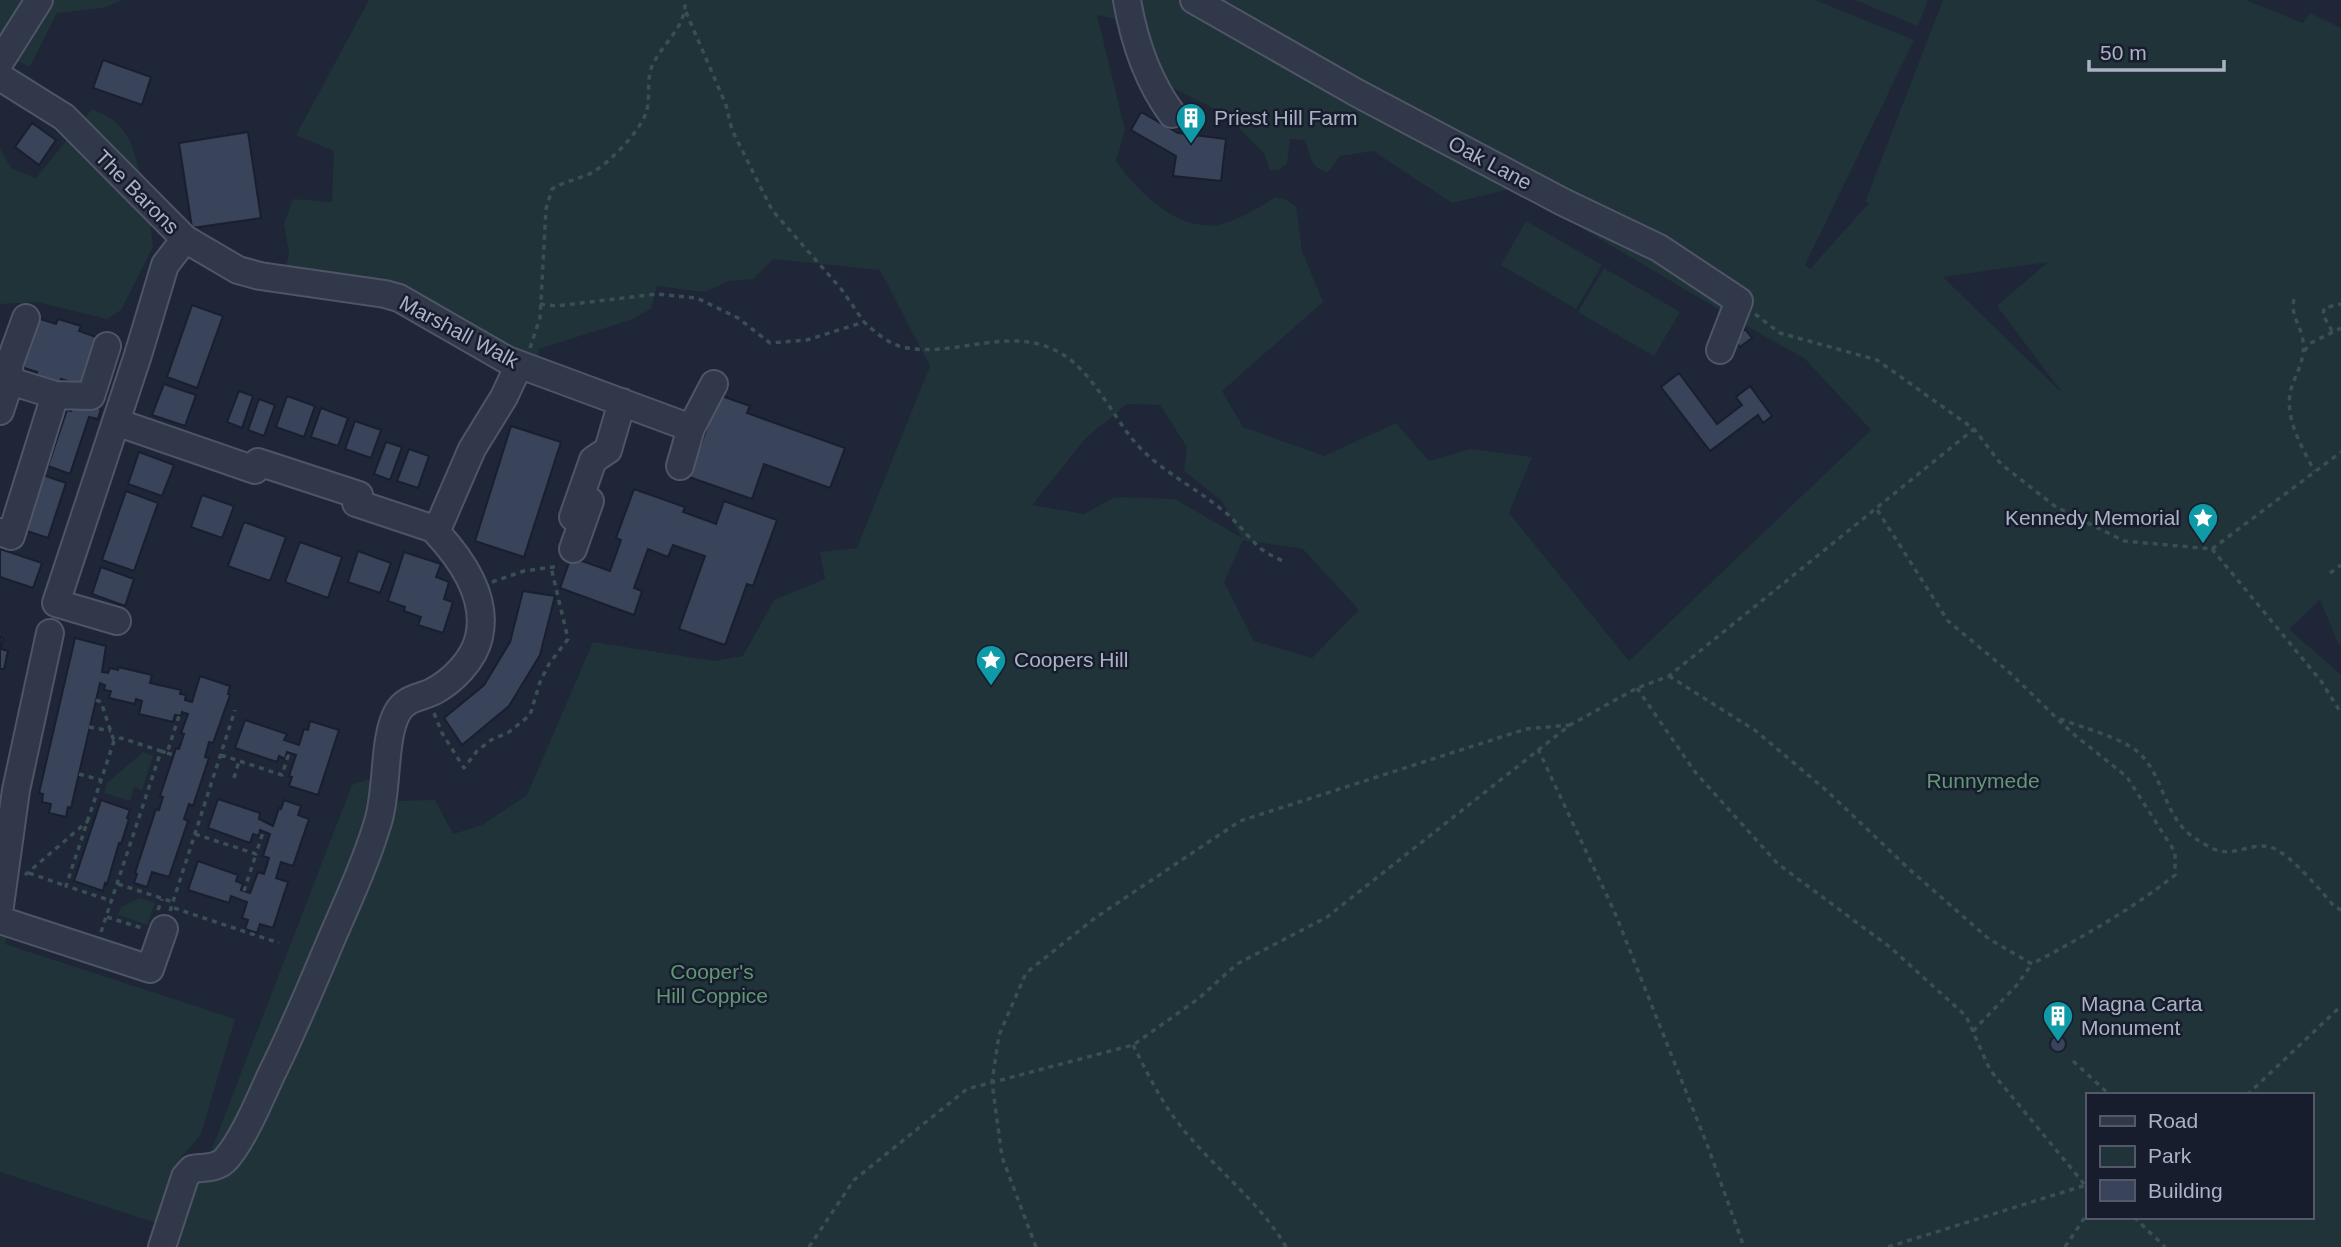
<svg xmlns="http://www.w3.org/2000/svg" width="2341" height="1247" font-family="Arial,sans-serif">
	<rect width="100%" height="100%" fill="#1e2638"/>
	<path fill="#203339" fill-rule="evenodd" d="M0,0h122l-19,8 -46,5 -27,54 -30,-14z
		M369,0h1446l99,40 -109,225 5,4 60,-67h-5l78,-202h303l57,23 7,-10 31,15v617l-3,-2 -18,-43 -31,29 52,46v572h-2167l178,-462 16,-6 28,22 39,-1 18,34 29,-9 45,-30 66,-153 121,19 29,-5 31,-56 51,-21 -5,-27 37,-4 73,-182 -50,-96 -107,-11 -19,20 -25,2 -25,11 -47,-6 -6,23 -21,11 -91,29 -1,12 -252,-93 3,-15 -5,-29 9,-25 39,3 2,-51 -38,-16zM1097,15l23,5 49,66 58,29 38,40 5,15h9l8,-7 3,-24 14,1c8,14 5,29 24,32l12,-16 33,-5 79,52 62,-15 248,147 42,23 67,72 -242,231 -120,-148 23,-56 -61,-8 -42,12 -33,-38 -72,33 -81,-29 -21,-36 101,-89 -21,-51 -6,-44 -9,-7 -12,-3c-14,10 -41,26 -58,28 -43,5 -78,-33 -101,-64l9,-31zM2048,262l-51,44 67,89 -121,-118zM1127,404l33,1 27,42 -3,24 38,30 20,37 -67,-39 -60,-2 -31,17 -52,-9 54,-67zM1243,540l60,9 56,61 -47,48 -58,-17 -30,-59zM2087,1095h224v122h-224z
		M1855,0h73l-10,26z
		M92,109c36,14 40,33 49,68l-18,16 27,30 3,24 -32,63 -14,9 -70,-17 -37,2v-156l11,20 25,10z
		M1526,221l76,44 -26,44 -75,-44z
		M1604,268l76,44 -26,44 -76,-44z
		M143,752l10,4 -11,34 -8,-3 -4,14 -26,-8 3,-10z
		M140,898l15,5 -8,22 -29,-10 3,-8z
		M0,934l7,3 -2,7 230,75 -34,115 -22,26 -23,63 -156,-51z"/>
	<path fill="#394359" stroke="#191f2f" stroke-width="2" d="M103,60l48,17 -9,28 -49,-17z
		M1141,112l37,21 48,6 -5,42 -48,-5 3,-20 -45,-26z
		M32,123l24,17 -17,25 -24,-18z
		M248,132l13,86 -69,10 -13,-85z
		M192,305l31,11 -26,72 -30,-11z
		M37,318l19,6 2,-5 23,7 -2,5 17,6 -15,48 -20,-6 -1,5 -24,-8 1,-4 -16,-5z
		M1745,329l7,9 -12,9 -7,-9z
		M1679,373l38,51 25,-19 -6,-8 14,-11 22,30 -9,7 -5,-8 -48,36 -49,-64z
		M164,384l32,11 -11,31 -33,-11z
		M239,391l14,5 -11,32 -15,-6z
		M719,395l31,11 -3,7 98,35 -15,40 -66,-24 -12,35 -63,-22z
		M287,396l28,10 -11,31 -28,-10z
		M259,399l16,6 -11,31 -16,-6z
		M74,400l27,9 -3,10 -9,-2 -19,57 -22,-8 19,-56 4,1z
		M321,408l27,10 -10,28 -27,-9z
		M355,421l26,9 -10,28 -26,-9z
		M511,426l50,16 -37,115 -49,-16z
		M386,442l16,5 -12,33 -16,-6z
		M409,449l20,7 -11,32 -21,-7z
		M139,452l35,13 -12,31 -34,-12z
		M43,475l23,8 -18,55 -24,-8z
		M634,489l51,18 -2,5 33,12 8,-23 53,19 -24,66 -6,-2 -22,61 -46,-16 26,-73 -32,-11 -5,12 -20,-8 -14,39 8,3 -8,24 -74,-27 11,-31 39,14 11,-31 -5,-2z
		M126,491l32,12 -24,68 -32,-11z
		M202,495l32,11 -12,32 -31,-11z
		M244,522l42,15 -16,44 -42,-15z
		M300,542l42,15 -14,41 -43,-16z
		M0,549l42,14 -9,25 -33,-11z
		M358,551l33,12 -11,30 -32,-11z
		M404,552l37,12 -5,13 13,5 -5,17 9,3 -10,31 -25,-8 3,-8 -17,-6 1,-4 -17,-6z
		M101,567l33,12 -9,27 -33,-12z
		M523,591l32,5 -15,59 -31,51 -47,39 -18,-27 40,-33 26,-43z
		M0,637l3,1 -2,11 7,2 -4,18h-4z
		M75,638l31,8 -4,26 6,1 2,-5 8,2v-3l34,8 -2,8 31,7 -1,4 6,1 -1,5 7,2 8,-26 30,10 -2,8 2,1 -17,48 -4,-1 -4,15 4,1 -16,48 -4,-2 -5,15 4,2 -19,56 -17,-5 -5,15 -13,-4 3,-9 -2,-1 21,-64 3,1 4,-13 -3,-1 16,-48 3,1 5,-15 -3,-1 7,-19 -6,-2 -1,4 -6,-1 -2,7 -34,-8 3,-13 -6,-2 -1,5 -26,-6 2,-7 -7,-1 1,-5 -5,-2 -29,125 -3,-1 -2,10 -17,-4 2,-9 -9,-2 1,-8 -4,-1z
		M245,720l42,14 -3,6 15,5 5,-16 4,1 2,-9 29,9 -21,65 -29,-9 3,-9 -3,-1 7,-21 -9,-3 -2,7 -6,-3 -2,6 -42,-14z
		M218,799l42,14 -1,6 14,7 6,-18 2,1 3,-9 17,6 -3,9 11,4 -16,47 -12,-4 -5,16 12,4 -15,46 -13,-4 -3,9 -12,-4 3,-9 -6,-2 5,-16 -16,-6 -2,7 -41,-13 10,-29 40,14 -2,6 7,3 -2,6 9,3 8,-21 6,2 5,-16 -6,-2 7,-22 -10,-4 -1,6 -6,-2 -3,9 -42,-15z
		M101,800l29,10 -3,8 2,1 -8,25 -2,-1 -12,41 -2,-1 -2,8 -29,-10z
		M2050 1044a8 8 0 1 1 16 0a8 8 0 1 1-16 0Z"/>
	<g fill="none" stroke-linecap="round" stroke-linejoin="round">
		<g stroke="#4f5567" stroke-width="30">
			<path id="minor" d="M1127,0c7,41 20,80 45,114
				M1194,0l163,93 206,109 96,46 80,53 -19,49
				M0,62l39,-62
				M0,77l64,40 121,122 53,31 22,6 125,18 14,4 108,62 184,68
				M10,381l-1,-16 17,-47
				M55,395l36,1 16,-50
				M0,411l10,-30 45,14 -44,141 -11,-4
				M116,422l139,48 3,-8 101,33 -3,8 81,27
				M680,466l11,-38 23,-44
				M573,517l20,-57 15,-10 14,-48
				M573,549l17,-48
				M117,621l-61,-18 82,-248 27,-90 20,-26
				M0,906l16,-116 34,-157
				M0,920l150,49 14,-40
				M162,1247l23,-70 7,-8c11,-2 26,0 34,-10 17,-19 34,-60 45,-84 22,-44 41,-90 60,-135 17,-39 35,-78 47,-118 10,-31 5,-83 19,-109 8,-15 22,-15 35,-21 20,-10 42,-32 47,-55 9,-39 -17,-77 -42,-104v-3l35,-81 32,-52 15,-32"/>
		</g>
		<path stroke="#3a4f54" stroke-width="3.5" stroke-dasharray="5 5" stroke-linecap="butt" d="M686,12l40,93 6,25 40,80 70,80 22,32
			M2294,299c-4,17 7,26 9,42 2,17 -4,27 -10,42 -12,31 8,61 21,88
			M540,304l16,2 101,-12 40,4 41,20 32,25 37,-3 57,-18c10,9 22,20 35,24 53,15 111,-24 163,8 30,18 50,60 71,86 25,30 59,45 88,69 15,11 25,26 38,38 7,7 19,11 27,16
			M1755,314l25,19 97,27 97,69 27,35 55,43 68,34 88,8
			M2332,331l-9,-16 1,-7 17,-4
			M530,348l10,-30 6,-109 6,-20c12,-7 22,-9 35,-14 19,-8 52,-42 59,-62 5,-15 0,-33 6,-47 11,-24 35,-39 33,-66
			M2304,351l7,-8 30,-15
			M2212,549l109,132 20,32
			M2212,549l129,-97
			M2330,573l11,-8
			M492,582l32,-11 36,-5
			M1669,676l87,55 71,60 82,78 80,70 43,25c50,-27 99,-54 143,-89v-23l-48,-75 -56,-45 -63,-61 -60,-50 -72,-113
			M1637,688l58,84 83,92 113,84 75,68 24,54 95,115
			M96,700l5,2 13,39
			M434,713l8,20 22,35 13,-17 14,-11 18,-8 21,-17 10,-33 9,-18 19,-25 -17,-72
			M2060,719c21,8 62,19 78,33 27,24 25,66 58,87 7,4 17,11 24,12 17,4 36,-10 53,-3 19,8 47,42 61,58l7,4
			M89,727l22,4
			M1538,749l77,164 93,234 36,100
			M161,751l6,2 12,-37
			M167,753l7,2
			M221,755l61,20 6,-19h-2
			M79,774l22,6
			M234,778l5,-17
			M195,834l61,20 7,-22
			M29,873l37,13
			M25,875l63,-54
			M118,884l55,18
			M244,891l12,-37
			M174,908l105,35
			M158,910l4,-11
			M170,911l65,-201
			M107,917l35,11
			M101,932l60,-181 -40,-13 -7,3 -48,145 46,15
			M1973,1031l43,-45 16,-22
			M1133,1045c14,27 27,55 46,79 33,43 80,76 107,123
			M2073,1061l37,34
			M2247,1095l94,-89
			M2134,1217l31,30
			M809,1247l45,-67 113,-91 166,-44 65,-46 39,-35 90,-47 243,-192 67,-37 32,-12 305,-247
			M1036,1247l-34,-90 -10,-75 7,-47 27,-62 69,-55 145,-97 286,-92 44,-4
			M1888,1247l198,-62
			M2065,1247l22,-33"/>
		<use href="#minor" stroke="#313849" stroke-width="26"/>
	</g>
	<defs>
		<g id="building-pin" transform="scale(1.575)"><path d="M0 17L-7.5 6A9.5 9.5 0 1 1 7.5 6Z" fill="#0f9aa8" stroke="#171d2d"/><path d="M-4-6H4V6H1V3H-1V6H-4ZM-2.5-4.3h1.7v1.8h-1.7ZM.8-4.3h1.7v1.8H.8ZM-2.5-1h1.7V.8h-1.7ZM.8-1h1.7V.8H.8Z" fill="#fff"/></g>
		<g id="sight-pin" transform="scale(1.575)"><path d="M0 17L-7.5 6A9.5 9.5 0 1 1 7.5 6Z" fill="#0f9aa8" stroke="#171d2d"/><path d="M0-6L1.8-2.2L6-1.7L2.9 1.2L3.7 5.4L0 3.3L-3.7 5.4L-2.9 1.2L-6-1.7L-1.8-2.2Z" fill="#fff"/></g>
	</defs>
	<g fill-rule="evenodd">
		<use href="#building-pin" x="1191" y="118"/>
		<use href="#sight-pin" x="2203" y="518"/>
		<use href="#sight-pin" x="991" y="660"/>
		<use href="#building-pin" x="2058" y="1016"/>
	</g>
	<g text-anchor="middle" stroke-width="5" stroke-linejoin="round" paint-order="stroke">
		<g font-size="21" fill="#abb2c6" stroke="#171d2d" text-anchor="start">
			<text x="1214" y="125">Priest Hill Farm</text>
			<text x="2180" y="525" text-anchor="end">Kennedy Memorial</text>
			<text x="1014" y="667">Coopers Hill</text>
			<text x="2081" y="1011">Magna Carta<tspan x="2081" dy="24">Monument</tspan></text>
		</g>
		<g font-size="21" fill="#abb2c6" stroke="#171d2d">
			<text transform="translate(1490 163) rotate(28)" y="7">Oak Lane</text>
			<text transform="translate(137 192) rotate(45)" y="7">The Barons</text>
			<text transform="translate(459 332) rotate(28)" y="7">Marshall Walk</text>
		</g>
		<g font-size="21" fill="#619874" stroke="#171d2d">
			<text x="1983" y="788">Runnymede</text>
			<text x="712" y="979">Cooper's<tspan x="712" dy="24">Hill Coppice</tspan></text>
		</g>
	</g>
	<rect x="2086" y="1093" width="228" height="126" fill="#171d2d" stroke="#52596a" stroke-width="2"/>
	<rect x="2100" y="1116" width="35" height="10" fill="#313849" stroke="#52596a" stroke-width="2"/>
	<text x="2148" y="1128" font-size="21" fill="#abb2c6">Road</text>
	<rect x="2100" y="1146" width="35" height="21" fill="#203339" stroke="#52596a" stroke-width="2"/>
	<text x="2148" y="1163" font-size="21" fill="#abb2c6">Park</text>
	<rect x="2100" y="1180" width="35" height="21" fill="#394359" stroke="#52596a" stroke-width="2"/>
	<text x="2148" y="1198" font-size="21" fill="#abb2c6">Building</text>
	<path d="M2089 60v10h135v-10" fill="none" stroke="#abb2c6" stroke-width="3.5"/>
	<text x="2100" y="60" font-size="21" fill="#abb2c6" stroke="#171d2d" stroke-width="5" paint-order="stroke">50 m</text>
</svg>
